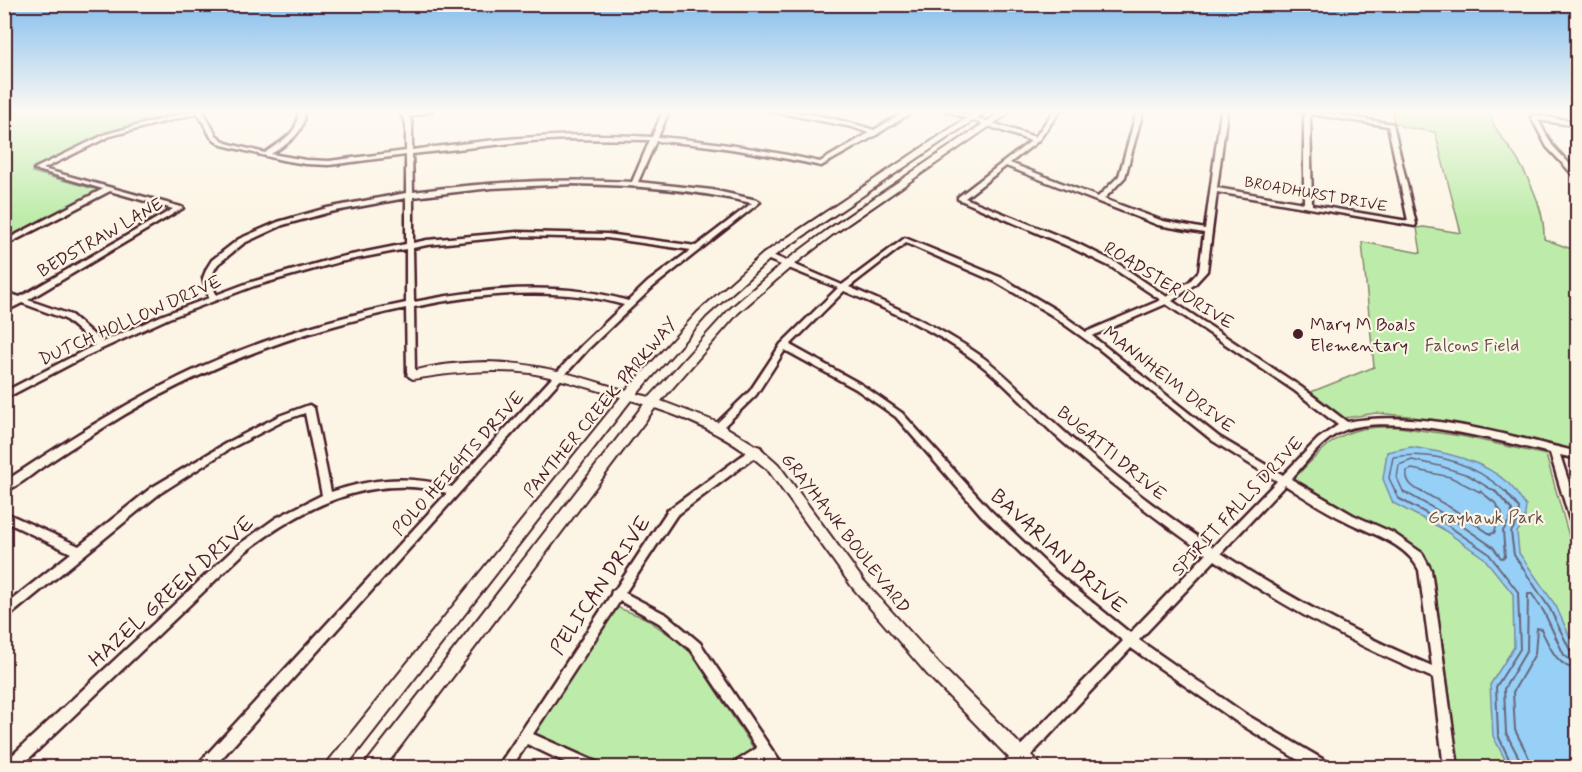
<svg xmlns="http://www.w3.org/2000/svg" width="1582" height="772" font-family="Mynerve,sans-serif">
	<rect width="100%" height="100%" fill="#fcf5e5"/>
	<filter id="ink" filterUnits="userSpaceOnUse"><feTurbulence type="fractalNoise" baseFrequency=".0167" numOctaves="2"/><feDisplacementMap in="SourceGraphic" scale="12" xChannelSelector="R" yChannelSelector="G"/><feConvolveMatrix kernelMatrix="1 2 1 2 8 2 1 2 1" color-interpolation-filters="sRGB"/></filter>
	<g filter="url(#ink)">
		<path fill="#bdecaa" stroke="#84866a" stroke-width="1.5" d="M17,111h176l-79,20 -80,36 -2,5 67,18 -94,51v-125z
			M1393,111h95c8,22 18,31 29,48 14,23 28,54 27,80l33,12v200l-43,-12 -126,-23 -32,-3 -31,5 -34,-26 63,-25 -12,-125 59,11 -4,-25 7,-1 37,6 -26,-101 -32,-5 -10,-6z
			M1398,427l63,9 85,19 28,99 3,1v212h-118l-25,-189 -6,-16 -18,-18 -75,-38 -43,-26c39,-38 47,-55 106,-53z
			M616,607l29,11 43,30 66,101 -27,18h-115l-77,-34z"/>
		<path fill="#96d0f6" stroke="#7889a5" stroke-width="1.5" d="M1411,447c33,5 72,13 97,36 7,6 12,16 18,23l-2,17 -7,9 2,21 37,53 21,47 -2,35 3,7 -1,72h-68l-16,-31 -3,-51 24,-38 -1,-53 -29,-36 -43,-30 -48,-25 -10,-24 4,-27z"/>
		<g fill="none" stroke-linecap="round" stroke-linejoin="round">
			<path stroke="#68667c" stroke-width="1.5" d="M1396,493l-7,-15 4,-21c42,-7 82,7 114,36
				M1404,493l-7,-15 2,-13 13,-5 28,6 28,9 29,18
				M1423,493c-9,-5 -18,-10 -16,-22l5,-2 38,8 32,16"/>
			<path stroke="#68667c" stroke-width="2" d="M1395,491l3,7 46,25 44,30 30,39 2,57 -24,38 2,48 15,33
				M1403,491l46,26 44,30 8,11 4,-1 -2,-26 8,-13 1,-8 -17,-19
				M1421,491l32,18 37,25 4,-1 8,-20 -7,-10 -15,-12
				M1505,491l14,17 -1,13 -7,11 3,23 36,54 20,41 8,3
				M1521,768l-1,-8 -14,-27 -2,-44 23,-39 1,-56h4l12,18 20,43 6,5 8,1
				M1530,768l-2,-12 -13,-26 -2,-38 22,-38 2,-26 4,1c9,18 15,37 37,41"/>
			<g stroke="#4a1f2b" stroke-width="5">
				<path id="street" d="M192,111h11l13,24 10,8 39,10c15,-12 35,-19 33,-42h6c2,22 -17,33 -33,43l35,6 23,1 77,-10v-28l-7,-12h6l2,3 13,-3h12l-23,6 3,6v27c79,-11 160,-19 240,-13l11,-26h6l-11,26c55,4 108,13 162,25l49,-29 -17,-6 -81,-16c32,0 73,9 103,19l32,-19h8l-35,22 -1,1 -57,32c-55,-12 -109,-22 -165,-25l-18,41 74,8 45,10 3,2 -106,84 -66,63 -375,419h-15l1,-5 248,-270c-75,-21 -145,14 -202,59l-226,216h-15v-5l233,-217 39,-28 46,-23 -17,-82 -20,7 -54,28 -72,46 -151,123 -4,1v-12l67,-53 -67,-32v-9l75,34 72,-58 74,-44 54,-28 30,-11 5,3 17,84c42,-14 79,-17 121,-5l130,-142 42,-40c-63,-19 -146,-12 -210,2l1,65 2,3 -4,3 -3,-1 -3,-5 -1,-64c-100,21 -194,55 -282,107 -26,16 -52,32 -77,49 -14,9 -28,22 -43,28v-10c65,-43 130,-85 201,-117 64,-28 132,-48 201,-62v-54l-67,13 -85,24 -85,32 -83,38 -82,43v-7l91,-47 -30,-26 -43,-16 -18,9v-6l10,-6 -10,-3v-5l16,5 153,-88 -63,-18 -106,55v-5l99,-52 -69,-20 72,-35zM198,113l13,24 11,8 60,15 24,4 23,1 77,-10v38l-79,15 -49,14 -39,17 -27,21 -5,8 -4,10 6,20 -46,17 -61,27 -31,-27 -43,-15 155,-92 -2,-1 -138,-38 67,-33zM567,139l83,1 -18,42c-74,-4 -147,0 -219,10l-1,-38 119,-13zM572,184c61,1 120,5 180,19l-56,43 -89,-12 -90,-2 -90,8 -14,3v-46l78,-9zM406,198v46l-70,14 -88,25 -32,12c-4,-13 -6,-20 2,-31l26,-21 39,-18 47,-13zM517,236l90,2 84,12 -43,32 -20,19c-66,-20 -146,-13 -214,1l-1,-54 14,-3z
					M946,111h9l80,26 19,-26h6l-22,30 -28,22 88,34 21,-21 18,-65h6l-18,66 -21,22 59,22 42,8 16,-118h6l-10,77 87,15v-90l-4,-2h15l78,13 23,100 -1,2 -198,-34 -10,79 -12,13 -23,17 129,86 46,35c70,-14 162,14 231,30v7l-18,-4 18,56v23l-4,-1 -1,-3 -23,-77c-49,-12 -159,-41 -205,-23 -22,8 -39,33 -54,49l62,36 40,18 29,20 9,17 27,198h-14l-11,-90c-77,-33 -150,-71 -218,-118l-76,80 106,74 84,49 1,5h-19l-74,-46 -106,-74 -112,120h-16l1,-5 119,-122 -75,-62 -66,-63 -86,-99 -40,-28 -71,-39 -29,45 -35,34h-6l-2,-2 2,-2 35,-34 31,-47 57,-56 -74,-30v-4h6l72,31 63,-47 97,40 54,32 30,22 75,-32 -50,-33 -41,-20 -112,-48v-2l73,-56zM1310,114l78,12 20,95 -96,-16zM1006,166l152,59 46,8 -5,38 -9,10 -23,16 -50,-34 -41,-20 -111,-45zM906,243l90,39 54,32 49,35 114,92 64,40 -64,66c-53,-35 -107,-77 -154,-120 -27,-24 -51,-52 -81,-73 -40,-28 -85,-48 -129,-67zM844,291c45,19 90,39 129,68 31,22 55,51 83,77 47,42 98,82 150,118l-76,79 -74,-60 -66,-63 -88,-97 -40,-28 -72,-40zM1166,304l129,87 43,34 -20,14 -35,36 -64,-38 -127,-101zM1285,485c20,13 40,26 61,36 25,13 60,22 73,49l13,96c-74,-31 -144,-69 -211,-113z
					M1534,115l44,7v4l-40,-6 14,25 26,28v7l-31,-33 -16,-30z
					M757,446l3,1 2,3 -2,3 -84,63 -51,77 42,22 33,28 84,125h-14l-6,-10 -13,10h-18l1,-5 23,-15 -65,-97 -33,-28 -39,-22 -87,133 65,29 1,5h-22l-50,-24 -16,24h-14l114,-173 1,-4 3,-1 53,-80 86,-63z"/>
			</g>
			<g stroke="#4a1f2b" stroke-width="4">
				<path id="secondary" d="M977,111h10l-216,147 -65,58 -69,78 13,3 80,-88 53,-46 43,-32 176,-120h10l-180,124 -41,32 -53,46 -77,88 58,22 41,25 18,16 85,116 76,84 99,98 3,6h-22l-92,-94 -74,-86 -85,-118c-33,-29 -70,-48 -113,-62l-271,360h-20l3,-6 277,-358 -13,-4 -286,368h-20l3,-6 293,-365c-30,-8 -60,-19 -91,-24 -39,-5 -79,0 -117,6l-6,-4 2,-3c39,-11 88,-13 128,-5 30,5 60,15 89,24l72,-79 65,-58z"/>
			</g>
			<use href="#street" fill="#fcf5e5" fill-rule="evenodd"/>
			<use href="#secondary" fill="#fcf5e5" fill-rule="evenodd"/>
		</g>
	</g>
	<linearGradient id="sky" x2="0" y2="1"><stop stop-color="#87bfee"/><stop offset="0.51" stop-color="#fefaf3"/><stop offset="1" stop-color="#fefaf3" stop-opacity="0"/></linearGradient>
	<rect width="1582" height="219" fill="url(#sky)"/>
	<circle fill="#4a1f2b" stroke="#fcf5e5" stroke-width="2" cx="1298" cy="334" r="6"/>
	<g text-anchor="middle" stroke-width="4.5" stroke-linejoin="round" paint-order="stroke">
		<g font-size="15" fill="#4a1f2b" stroke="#fcf5e5">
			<text transform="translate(1316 194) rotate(10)" y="5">BROADHURST DRIVE</text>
		</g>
		<g font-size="18" fill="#4a1f2b" stroke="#fcf5e5">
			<text transform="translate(100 237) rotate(-30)" y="6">BEDSTRAW LANE</text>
			<text transform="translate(1169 285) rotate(32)" y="6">ROADSTER DRIVE</text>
			<text transform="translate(130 320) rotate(-24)" y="6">DUTCH HOLLOW DRIVE</text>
			<text transform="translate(1169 379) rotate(38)" y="6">MANNHEIM DRIVE</text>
			<text transform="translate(600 407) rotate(-50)" y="6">PANTHER CREEK PARKWAY</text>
			<text transform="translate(1112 453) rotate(40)" y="6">BUGATTI DRIVE</text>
			<text transform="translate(458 463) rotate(-48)" y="6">POLO HEIGHTS DRIVE</text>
			<text transform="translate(1237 506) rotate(-47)" y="6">SPIRIT FALLS DRIVE</text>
			<text transform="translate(846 533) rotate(52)" y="6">GRAYHAWK BOULEVARD</text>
		</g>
		<g font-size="18" fill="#4a1f2b" stroke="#fcf5e5" text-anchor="start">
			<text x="1310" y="330">Mary M Boals<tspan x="1310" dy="21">Elementary</tspan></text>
		</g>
		<g font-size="18" fill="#67524b" stroke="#fcf5e5">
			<text x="1472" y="351">Falcons Field</text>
			<text x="1486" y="523">Grayhawk Park</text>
		</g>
		<g font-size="21" fill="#4a1f2b" stroke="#fcf5e5">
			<text transform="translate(1059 551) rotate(42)" y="7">BAVARIAN DRIVE</text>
			<text transform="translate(600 585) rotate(-56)" y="7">PELICAN DRIVE</text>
			<text transform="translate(171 591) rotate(-42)" y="7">HAZEL GREEN DRIVE</text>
		</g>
	</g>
	<rect width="1582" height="772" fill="none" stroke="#fcf5e5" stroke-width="24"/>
	<rect x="12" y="12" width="1558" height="748" fill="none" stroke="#4a1f2b" stroke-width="2" filter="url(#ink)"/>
</svg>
